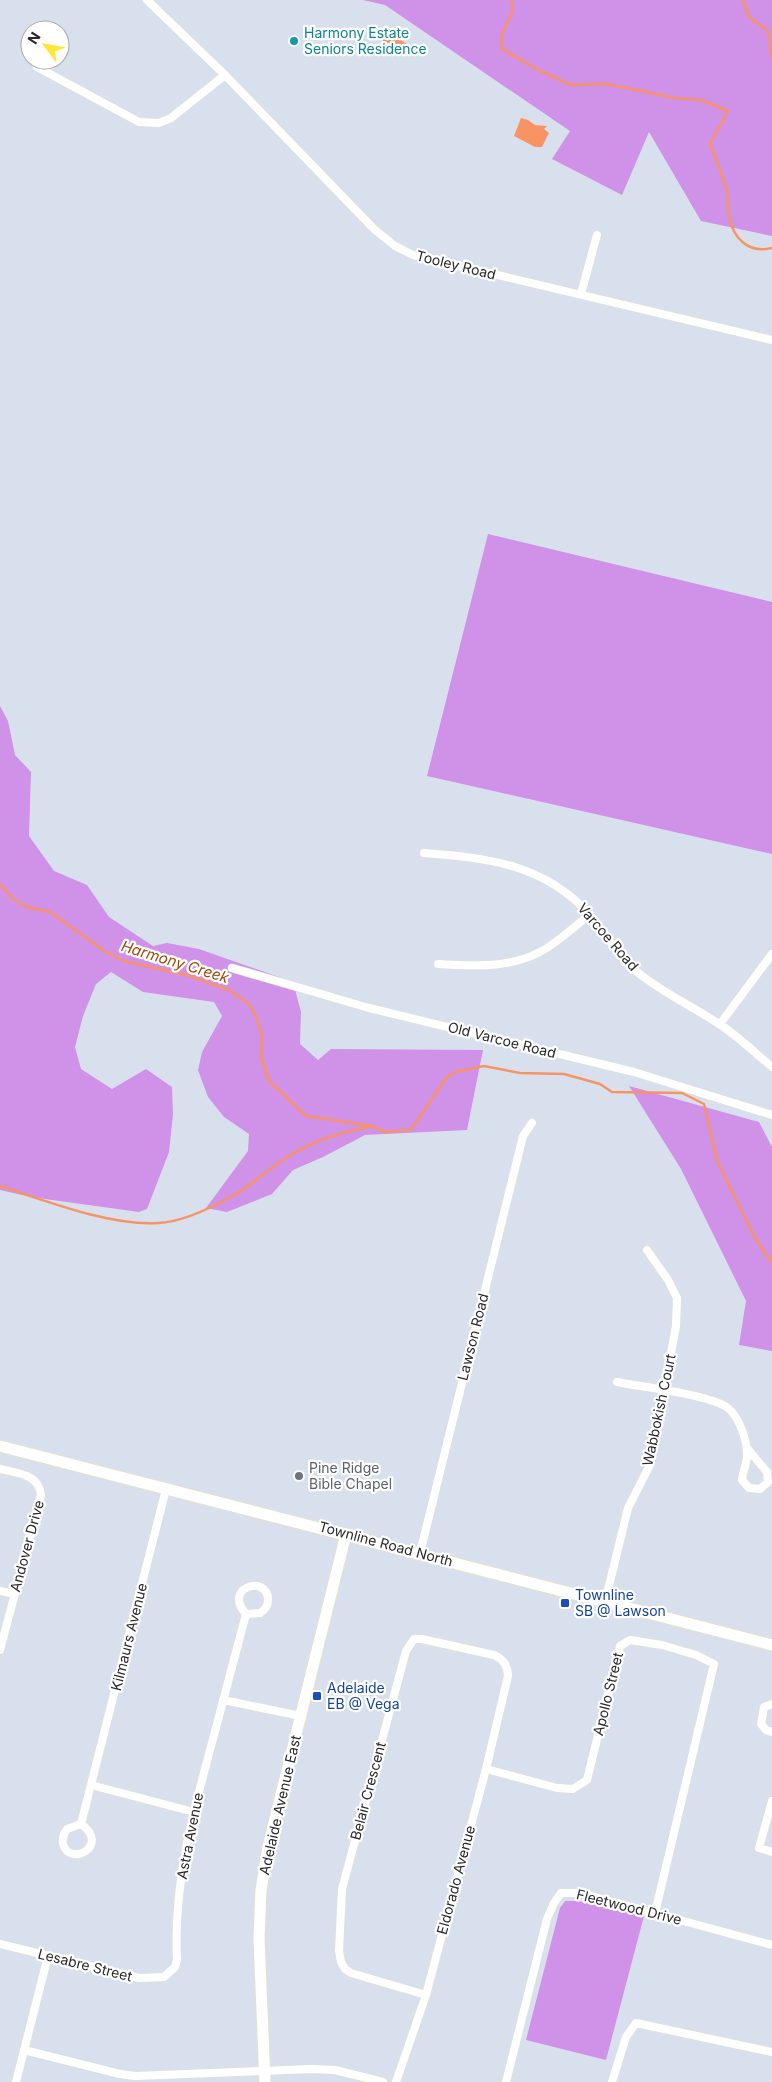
<svg xmlns="http://www.w3.org/2000/svg" width="772" height="2082" font-family="Inter,sans-serif">
	<rect width="100%" height="100%" fill="#d9e0ed"/>
	<path fill="#d091e8" d="M363,0h409v236l-71,-15 -52,-89 -27,63 -70,-36 18,-28 -185,-126z
		M488,534l284,68v252l-345,-78z
		M0,706l8,15 7,34 16,17 -2,64 25,35 33,14 22,32 44,29 14,-3 32,6 94,33 8,30 -1,32 18,16 13,-11 152,1 -16,80 -102,5 -42,22 -30,13 -21,24 -45,18 -21,-4 42,-57 1,-17 -25,-17 -16,-20 -10,-27 4,-18 20,-36 -8,-14 -71,-10 -32,-20 -15,12 -13,32 -8,31 6,22 31,20 34,-20 26,18 1,27 -4,38 -22,57 -8,3 -108,-15 -31,-7z
		M629,1086l130,36 13,25v204l-33,-6 7,-44 -65,-132z
		M565,1901h13l66,15 -38,144 -80,-20 34,-132z"/>
	<path fill="#f89463" d="M385,32h3l21,13 -2,7 -6,2 -12,-11 -6,-2 -1,-4z
		M521,118l7,2 7,5 12,1 -3,3 5,4 -7,14h-7l-21,-11z"/>
	<g fill="none" stroke-linecap="round" stroke-linejoin="round">
		<path stroke="#f89463" stroke-width="2.5" d="M512,0c0,4 1,9 0,13 -5,12 -14,21 -10,36l36,21 33,15 36,-1 68,14 26,2 27,11 -18,33c6,16 13,32 17,48 2,8 0,16 2,24 4,22 19,38 43,32
			M743,0l6,17 19,14 4,27
			M0,884l13,15 14,8 23,5 56,40 18,9 66,15 39,14 19,13 9,16 5,17 -1,21 8,24 37,35 66,10 13,6 23,-2 5,-3 33,-49 9,-6 29,-6 36,7 44,1 36,10 12,8 70,1 22,11 13,57 38,77 17,25
			M0,1186c46,15 110,40 158,37 25,-1 53,-15 74,-27 22,-12 40,-31 62,-43 24,-14 48,-21 75,-26"/>
		<g stroke="#e3e1ce" stroke-width="9">
			<path id="street" d="M147,0l78,75 149,154 21,17 18,9 359,85
				M37,67l102,55 20,1 12,-5 54,-43
				M581,294l16,-59
				M424,853c64,5 121,11 166,62 16,18 27,40 46,56 25,21 56,35 83,53 19,12 36,29 53,43
				M438,964c37,2 76,5 109,-16 15,-10 29,-22 43,-34
				M232,968l137,40 265,64 138,43
				M720,1024l52,-70
				M617,1382c24,5 95,13 111,26 12,10 20,35 19,49 -1,8 -4,15 -5,23l7,8 11,1 8,-7 -1,-10 -20,-24
				M0,1469c17,4 39,5 41,26l-41,155
				M420,1553l103,-417 9,-13
				M0,1591l15,3
				M605,1602l23,-94 22,-43 26,-139 1,-28 -9,-18 -21,-30
				M223,1700l78,16
				M772,1704l-8,3 -3,17 5,6 6,2
				M486,1769l71,19 16,1 14,-9 33,-134 10,-6 32,5 34,10 18,9 -59,249
				M91,1785l103,27
				M772,1801l-13,47 13,4
				M81,1824c30,21 -11,44 -18,20 -1,-6 1,-11 4,-15l14,-5 85,-335
				M0,1944l139,34 25,-1 11,-10 2,-7c-4,-75 16,-148 36,-221 11,-41 22,-83 33,-125 -24,-27 22,-40 22,-14 0,6 -3,10 -8,13l-14,1
				M24,2050l96,24 15,2 177,-7 23,1 48,12
				M16,2082l32,-126
				M396,2082l30,-87 60,-226 22,-93c0,-11 -5,-17 -14,-21l-72,-16h-8l-8,12 -64,238 -3,62 2,11 4,7 6,4 75,22
				M506,2082l41,-163 7,-16 7,-10h19l192,52
				M612,2082l14,-45 10,-14 136,29"/>
		</g>
		<g stroke="#e3e1ce" stroke-width="13">
			<path id="secondary" d="M0,1446l772,199
				M265,2082l-6,-143 2,-49 7,-43 78,-313"/>
		</g>
		<use href="#street" stroke="#fff" stroke-width="8"/>
		<use href="#secondary" stroke="#fff" stroke-width="11"/>
	</g>
	<circle fill="#0f9aa8" stroke="#fff" stroke-width="2" cx="294" cy="41" r="5"/>
	<circle fill="#6b7280" stroke="#fff" stroke-width="2" cx="299" cy="1476" r="5"/>
	<g fill="#1a4fb4" stroke="#fff" stroke-width="2">
		<rect x="560" y="1598" width="10" height="10" rx="2.5"/>
		<rect x="312" y="1691" width="10" height="10" rx="2.5"/>
	</g>
	<g text-anchor="middle" stroke-width="4.5" stroke-linejoin="round" paint-order="stroke">
		<g font-size="14" fill="#0d838f" stroke="#fff" text-anchor="start">
			<text x="304" y="38">Harmony Estate<tspan x="304" dy="16">Seniors Residence</tspan></text>
		</g>
		<g font-size="14" fill="#292929" stroke="#fff">
			<text transform="translate(456 265) rotate(14)" y="5">Tooley Road</text>
			<text transform="translate(608 937) rotate(49)" y="5">Varcoe Road</text>
			<text transform="translate(502 1040) rotate(14)" y="5">Old Varcoe Road</text>
			<text transform="translate(473 1337) rotate(-76)" y="5">Lawson Road</text>
			<text transform="translate(659 1410) rotate(-78)" y="5">Wabbokish Court</text>
			<text transform="translate(386 1544) rotate(15)" y="5">Townline Road North</text>
			<text transform="translate(27 1546) rotate(-75)" y="5">Andover Drive</text>
			<text transform="translate(129 1637) rotate(-76)" y="5">Kilmaurs Avenue</text>
			<text transform="translate(608 1694) rotate(-76)" y="5">Apollo Street</text>
			<text transform="translate(368 1791) rotate(-75)" y="5">Belair Crescent</text>
			<text transform="translate(280 1805) rotate(-77)" y="5">Adelaide Avenue East</text>
			<text transform="translate(190 1836) rotate(-79)" y="5">Astra Avenue</text>
			<text transform="translate(456 1880) rotate(-75)" y="5">Eldorado Avenue</text>
			<text transform="translate(629 1907) rotate(14)" y="5">Fleetwood Drive</text>
			<text transform="translate(85 1965) rotate(14)" y="5">Lesabre Street</text>
		</g>
		<g font-size="14" fill="#5b616d" stroke="#fff" text-anchor="start">
			<text x="309" y="1473">Pine Ridge<tspan x="309" dy="16">Bible Chapel</tspan></text>
		</g>
		<g font-size="14" fill="#164399" stroke="#fff" text-anchor="start">
			<text x="575" y="1600">Townline<tspan x="575" dy="16">SB @ Lawson</tspan></text>
			<text x="327" y="1693">Adelaide<tspan x="327" dy="16">EB @ Vega</tspan></text>
		</g>
		<g font-size="15" font-style="italic" fill="#a34402" stroke="#fff">
			<text transform="translate(175 962) rotate(17)" y="5">Harmony Creek</text>
		</g>
	</g>
	<g transform="translate(45 45) rotate(302)"><circle r="24" fill="#ffffff" stroke="#a9a9a9"/>
	<path d="M0-4L9 19L0 12L-9 19Z" fill="#ffe734"/>
	<text y="-8" font-size="14" font-weight="bold" text-anchor="middle" fill="#292929">N</text>
	</g>
</svg>
